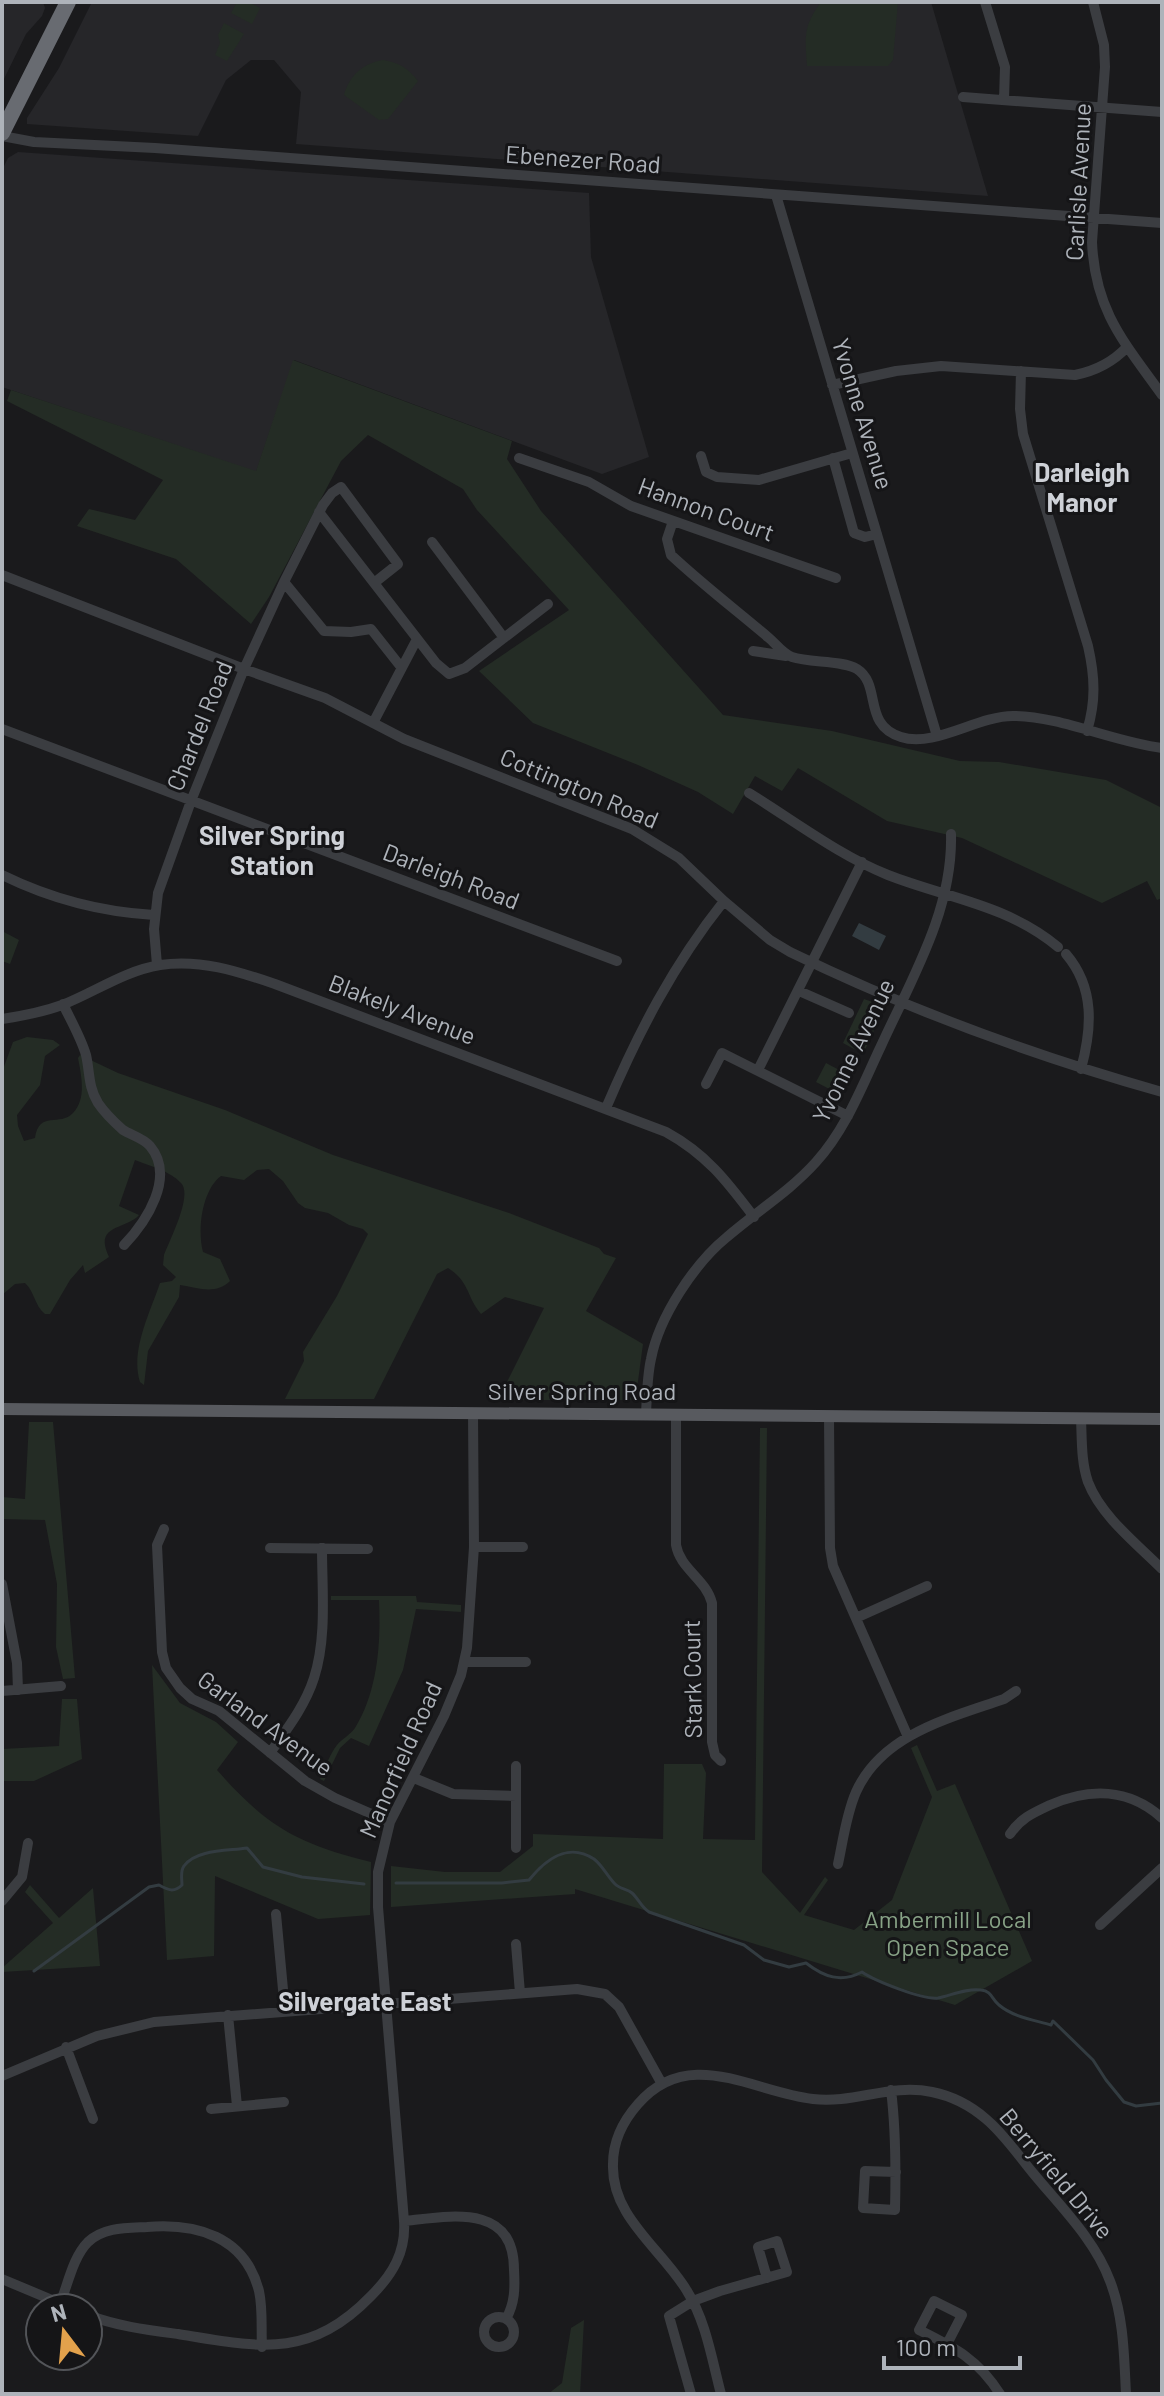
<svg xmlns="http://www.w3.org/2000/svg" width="1164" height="2396" font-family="Barlow,sans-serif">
	<rect width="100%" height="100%" fill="#1a1a1c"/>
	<path fill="#262629" d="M2,2h41l2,6 -3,8 -16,18 -24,49z
		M92,2h839l57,194 -692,-52 5,-52 -27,-32h-23l-25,20 -28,56 -171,-12v-6l32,-50z
		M18,152l571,41 2,64 58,200 -47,17 -308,-114 -38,112 -254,-85v-217l6,-12z"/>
	<path fill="#242c25" d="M237,2h12l11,6 -8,16 -21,-11z
		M821,2h77l-5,58 -5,6h-81c-2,-29 -4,-40 14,-64z
		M224,23l20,11 -17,27 -12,-6 5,-12 -2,-8z
		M383,60c17,3 25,8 35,21l-30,38 -9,1 -35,-25c6,-20 18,-31 39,-35z
		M293,360l219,81 -5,18 34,52 182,204 109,16 128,30 39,1 107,18 56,28v90l-5,2 -10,-19 -45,22 -140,-65 -75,-17 -89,-53 -16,23 -27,-15 -22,38 -35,-22 -60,-27 -105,-42 -54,-52 90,-61 -92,-100 -14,-21 -95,-54 -27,26 -72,136 -18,27 -75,-65 -99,-33 12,-17 46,11 28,-40 -156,-79 4,-11 245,81z
		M2,931l17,9 -9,24 -8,-3z
		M864,999l20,7v3l-21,45 -20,-11z
		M27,1037l26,3 7,5 -15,11 -5,29 -23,30 1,11 6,15 11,-3c4,-28 25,-11 38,-25 14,-14 8,-39 5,-55l2,-3 38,18 107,37 108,45 176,58 90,35 5,6 12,4 -30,53 57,33 -7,52 -5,4h-133l46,-92 -39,-11 -24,17c-15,-18 -11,-32 -33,-46l-11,6 -63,125h-89l19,-38 -1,-9 34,-56 31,-62 -5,-5 -14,-4 -21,-12 -23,-5 -7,-5 -15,-22 -14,-12 -12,1 -13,10 -23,-4c-19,14 -24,54 -18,76l17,7 10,22c-14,14 -32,7 -50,4l-1,12 -31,54 -4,34 -4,-3c-10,-31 10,-69 20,-99l12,-2 4,-4 -13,-12 1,-10c6,-16 29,-60 17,-72 -11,-12 -31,-17 -46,-23l-16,46 20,9c-13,15 -46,9 -30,42l-24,16 -2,-8 -13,15 -20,34h-5c-11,-9 -10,-22 -20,-31l-10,1 -13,11v-223l11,-30z
		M826,1063l19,10 -10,19 -19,-10z
		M29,1422h24l22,256 -12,1 -7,-32 1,-63 -12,-64 -43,-1v-22l23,2z
		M760,1428h7l-5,444 38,41 25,-36 3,3 -24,35 50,15 38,-30 40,-103 -21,-49 6,-3 20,46 18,-7 77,177 -77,44 -380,-116v5l-184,13v-41l54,6h55l33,-26v-12l130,5 1,-75h38l4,9 -3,66 52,1z
		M331,1596h85l1,6 44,3v7l-45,-3 -13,61 -34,76 -18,-8 -11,10 -16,33 -4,-2c5,-11 10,-25 17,-34 5,-6 13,-10 18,-17 23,-37 26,-86 24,-128h-48z
		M152,1665l28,38 36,19 22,20 -21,28c50,57 81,74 154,92l-1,53 -52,4 -103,-43 -1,80 -47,4z
		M62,1699h15l5,60 -48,22h-32v-32l57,-3z
		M30,1885l29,33 34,-30 7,78 -98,6v-4l51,-45 -28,-31z
		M584,2320l-4,74h-32l14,-11 9,-55z"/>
	<path fill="#333c41" d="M859,923l27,13 -7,14 -27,-14z"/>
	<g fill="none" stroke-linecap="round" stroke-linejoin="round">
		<path stroke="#333c41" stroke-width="3" d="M396,1883h106l27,-3c17,-21 39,-38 65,-21 9,7 13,17 21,25 5,5 12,5 17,9 6,5 9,14 17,19l95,33 20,15 25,7 17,-4c18,14 35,20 56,9 13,9 61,28 76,26 14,-3 29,-10 43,-8 11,1 11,10 18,15 14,12 35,15 52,20l2,-4 40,39 13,20 18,22 12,4 26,-3
			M34,1971l115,-84 10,-2c9,5 15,8 23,0 0,-6 -2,-14 2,-19 12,-17 45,-15 63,-18l16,19 39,10 62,7"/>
		<path stroke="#3b3d41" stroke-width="10" d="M985,2l20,65 -1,33
			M1093,2l11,43 1,22 -13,175c3,69 32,100 70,153
			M963,97l199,15
			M2,136l32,6 121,6 1007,75
			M776,195l161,541
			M1021,371l-1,38 3,25 65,212c7,31 8,55 -1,85
			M832,385l64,-14 45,-5 134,9c20,-4 38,-13 52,-28
			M701,456l5,16 11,5 42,3 93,-27
			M519,458l70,24 42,24 205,72
			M833,458l21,75 11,4 12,-3
			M319,512l117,151 13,11 16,-6 83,-64
			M673,521l-6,18 4,16c31,29 65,55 98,83 7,6 14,16 23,19 18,6 50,3 65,12 25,16 5,56 44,68 33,11 76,-21 112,-21 47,0 101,26 149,32
			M432,542l72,96
			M2,575l242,94 81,29 79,41 228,90 47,29 45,43 46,39 20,12c119,58 245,104 372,140
			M284,582l40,49 27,1 20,-3 30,38
			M753,651l33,5
			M373,723l44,-84
			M2,729l615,232
			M749,793c44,27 91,63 139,82 59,23 120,30 170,72
			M2,875c49,24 98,37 152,40
			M1066,954c29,34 26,74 15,115
			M157,965l-3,-36 4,-36 33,-92 53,-132 40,-87 39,-77 9,-12 9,-6 57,77 -24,19
			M799,991l50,22
			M63,1004c8,17 18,34 23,51 4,17 2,32 12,48 6,9 16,19 25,27 8,5 20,8 27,16 26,31 -4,76 -26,99
			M2,1019c20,-3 41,-7 60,-14 33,-13 62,-34 98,-40 40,-6 77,6 115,19l391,148c40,22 60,48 88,85
			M758,1070l104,-208
			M706,1084l16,-31 126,63
			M606,1108c32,-75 67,-143 118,-207
			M646,1414c1,-18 1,-37 5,-55 8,-42 43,-95 76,-122 30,-26 62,-45 89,-75 30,-33 46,-76 65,-116 31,-68 72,-136 70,-212
			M676,1414v131c4,24 30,34 36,58v139l3,13 6,6
			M829,1416l1,132 3,18 75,171
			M1081,1419c1,20 0,43 7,63 13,34 49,62 74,87
			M164,1529l-7,16 5,107 4,16 14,20 12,11 27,12 86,70 30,17 55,24
			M474,1547h49
			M270,1548l98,1
			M2,1584l15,79 1,27
			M856,1618l71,-32
			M464,1662h62
			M2,1691l59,-5
			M270,1753c17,-24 35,-47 44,-75 13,-40 8,-88 8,-130
			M414,1778l39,16 63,2
			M1010,1834c11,-16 23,-21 40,-29 39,-17 79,-17 112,13
			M516,1848v-82
			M838,1864c5,-23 8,-49 18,-72 26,-58 94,-74 148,-93l12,-8
			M2,1901l20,-24 6,-34
			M276,1914l9,97
			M1100,1925l62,-57
			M516,1944l4,49
			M228,2015l9,91
			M66,2047l27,72
			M2,2076l95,-40 57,-14 423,-33 28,5 14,13 43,77
			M891,2090c5,40 5,79 4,120l-32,-2 2,-37 31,1
			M211,2109l73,-7
			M404,2221c47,-5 110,-18 110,49 1,18 1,33 -8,49
			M2,2279l69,29
			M60,2304c8,-20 13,-47 28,-62 16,-15 39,-14 59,-15 49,-4 98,9 112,64 4,18 2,37 3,56
			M88,2315c28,11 60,15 90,19 80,13 131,26 193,-38 22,-22 35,-44 33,-75l-26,-314v-35l12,-50 54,-106 17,-41 6,-27 7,-101 -1,-134
			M484 2332a15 15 0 1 1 30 0a15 15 0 1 1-30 0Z
			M947,2344l15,-29 -28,-14 -15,29c36,18 59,29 81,64
			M691,2394l-22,-78 24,-15 27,-10 67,-19 -10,-31 -19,6 9,31
			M721,2394c-9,-34 -15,-73 -34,-103 -25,-42 -76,-74 -74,-127 0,-23 10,-43 25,-60 51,-59 114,-12 175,-5 41,5 78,-16 119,-7 20,4 39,14 54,27 18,15 32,36 47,54 28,34 62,67 77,108 14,36 14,75 16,113"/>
		<path stroke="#585a5f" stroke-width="12" d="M2,1409l1160,10"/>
		<path stroke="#686b71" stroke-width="16" d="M2,133l66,-131"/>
	</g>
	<g text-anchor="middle" stroke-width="6" stroke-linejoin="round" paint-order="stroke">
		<g font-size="24" fill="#aeb3ba" stroke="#151517">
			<text transform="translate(583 160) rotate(4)" y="8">Ebenezer Road</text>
			<text transform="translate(1079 182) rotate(-87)" y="8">Carlisle Avenue</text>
			<text transform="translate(862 414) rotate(73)" y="8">Yvonne Avenue</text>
			<text transform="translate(706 510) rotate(20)" y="8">Hannon Court</text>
			<text transform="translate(200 726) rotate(-68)" y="8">Chardel Road</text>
			<text transform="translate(579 789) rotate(23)" y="8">Cottington Road</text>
			<text transform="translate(451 877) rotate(21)" y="8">Darleigh Road</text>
			<text transform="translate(402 1010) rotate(21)" y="8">Blakely Avenue</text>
			<text transform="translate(854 1051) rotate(-64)" y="8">Yvonne Avenue</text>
			<text x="582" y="1400">Silver Spring Road</text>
			<text transform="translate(693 1679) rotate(-91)" y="8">Stark Court</text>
			<text transform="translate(265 1724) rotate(36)" y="8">Garland Avenue</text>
			<text transform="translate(401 1760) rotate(-66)" y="8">Manorfield Road</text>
			<text transform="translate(1056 2174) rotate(50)" y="8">Berryfield Drive</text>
		</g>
		<g font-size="24" fill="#88a387" stroke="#151517">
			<text x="948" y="1928">Ambermill Local<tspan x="948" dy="28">Open Space</tspan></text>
		</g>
		<g font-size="26" font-weight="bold" fill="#ced1d7" stroke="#151517">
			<text x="1082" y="482">Darleigh<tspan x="1082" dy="30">Manor</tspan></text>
			<text x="272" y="845">Silver Spring<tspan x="272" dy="30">Station</tspan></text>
			<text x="365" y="2011">Silvergate East</text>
		</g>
	</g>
	<rect width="1164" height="2396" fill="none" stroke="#aeb3ba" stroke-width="8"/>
	<g transform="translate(64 2332) rotate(344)"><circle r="38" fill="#151517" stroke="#525458" stroke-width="2"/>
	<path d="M0-6L14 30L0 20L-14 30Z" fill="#e2a14c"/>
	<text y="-12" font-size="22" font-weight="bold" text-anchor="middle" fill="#aeb3ba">N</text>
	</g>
	<path d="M884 2356v12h136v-12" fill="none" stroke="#aeb3ba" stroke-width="4"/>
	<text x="896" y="2356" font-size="24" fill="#aeb3ba" stroke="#151517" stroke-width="6" paint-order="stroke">100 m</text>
</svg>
